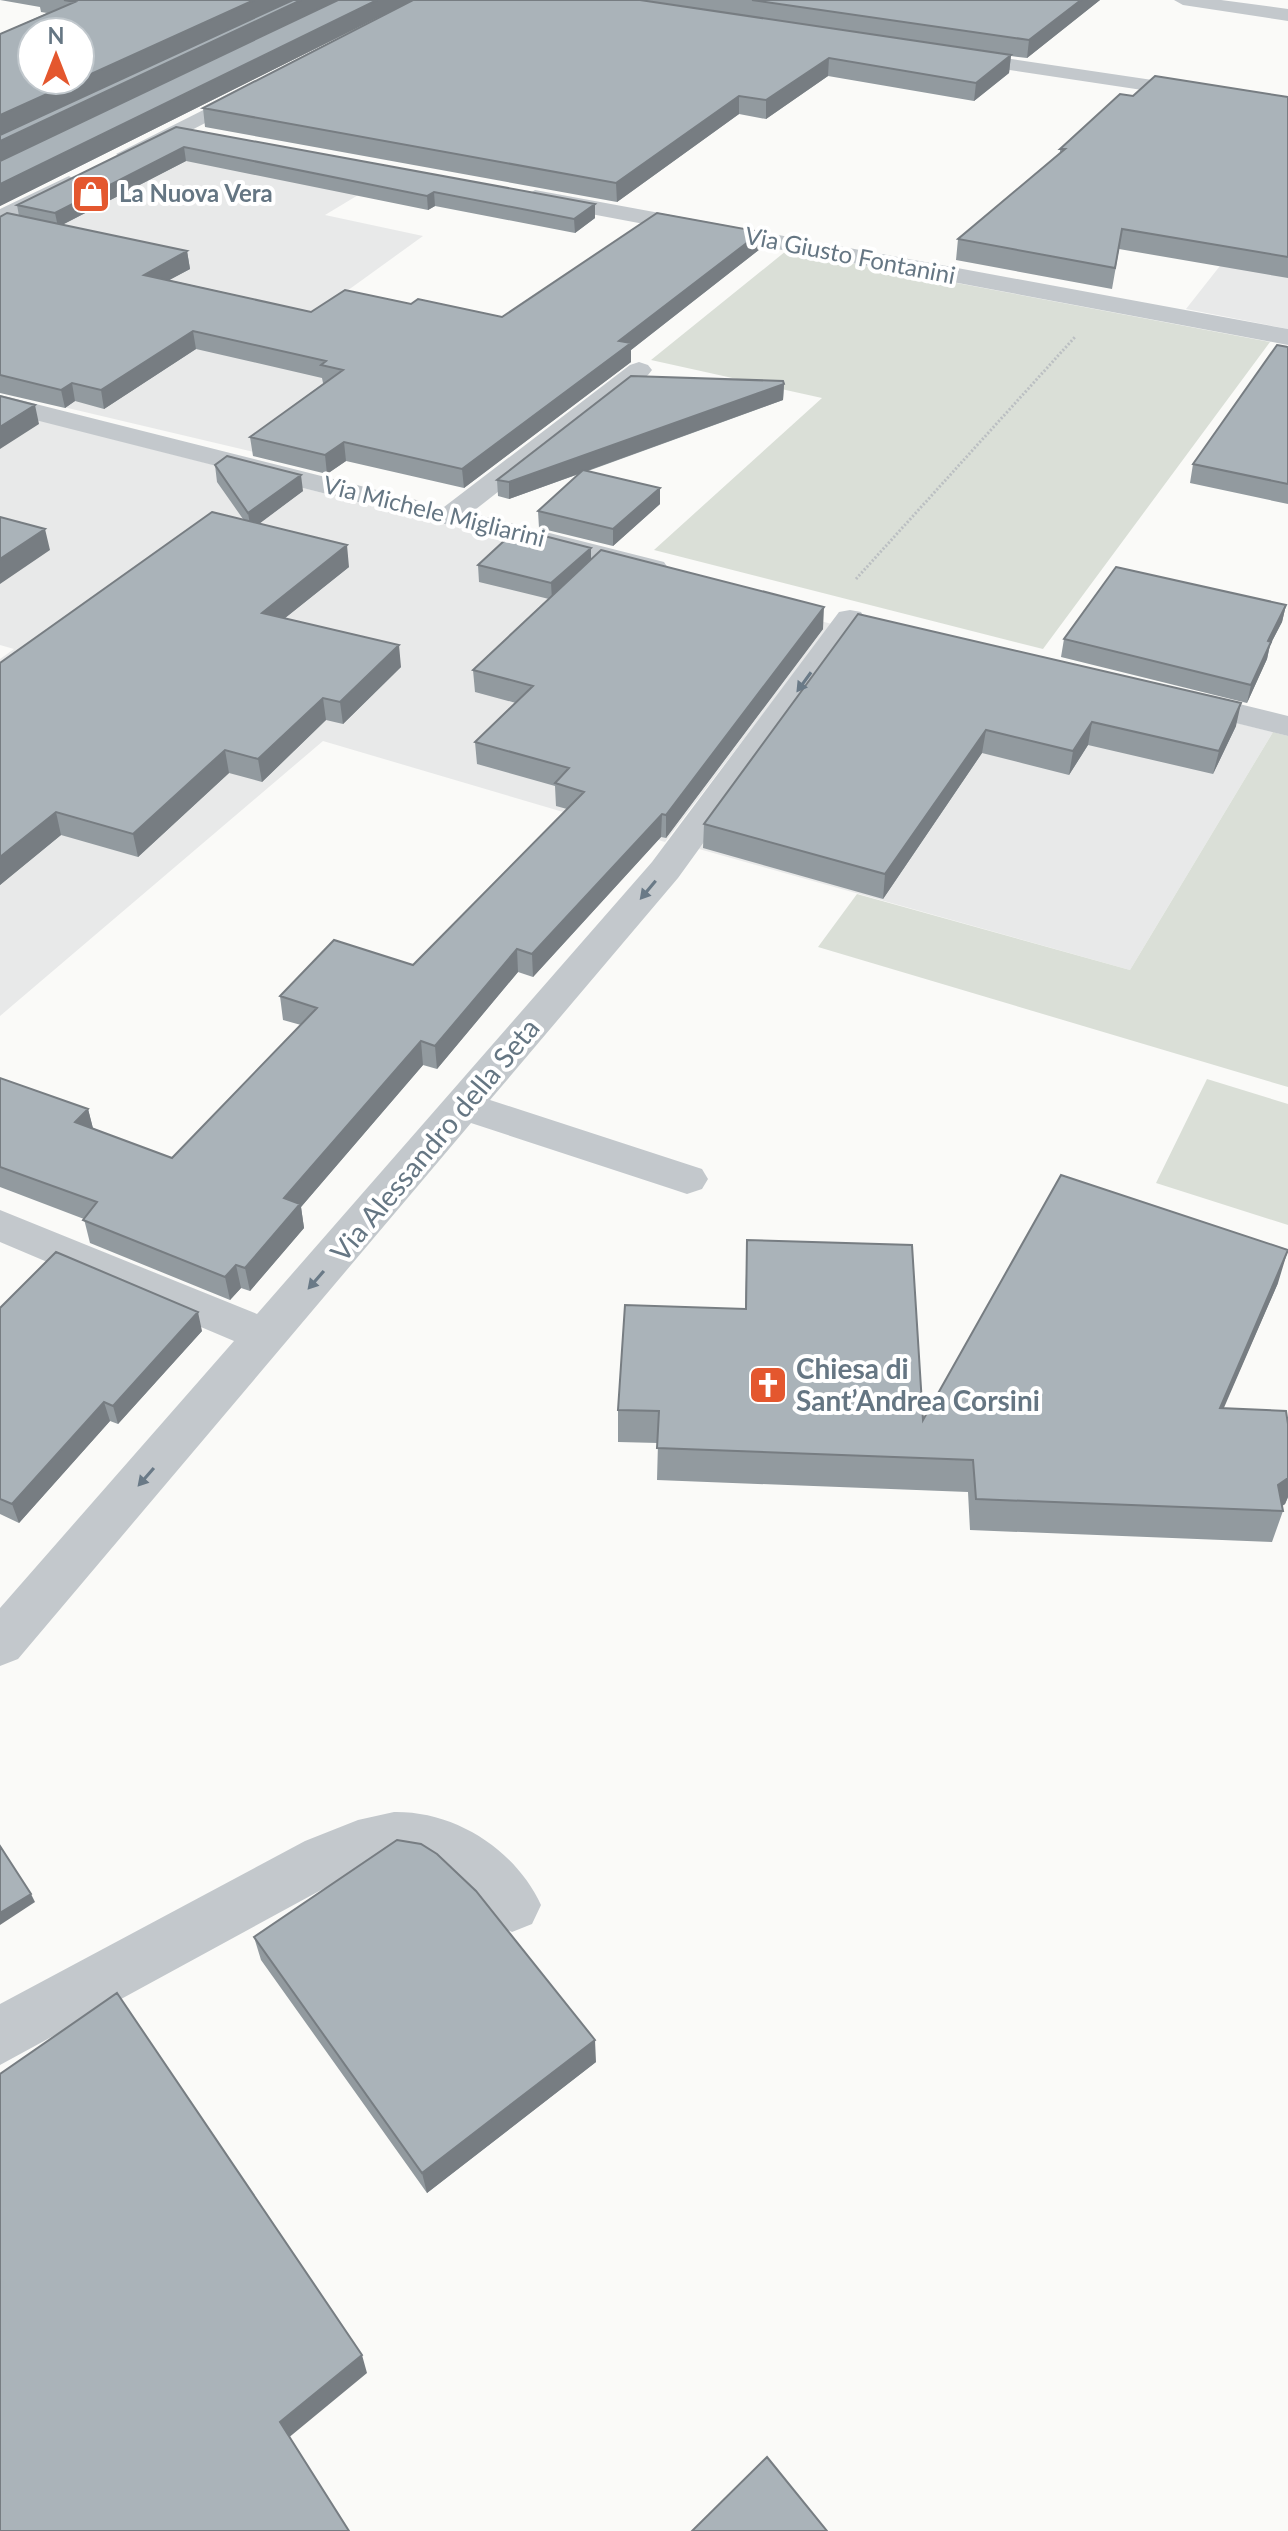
<svg xmlns="http://www.w3.org/2000/svg" width="1288" height="2531" font-family="Lato,sans-serif">
	<rect width="100%" height="100%" fill="#fafaf8"/>
	<path fill="#e8e9e9" d="M1139,89l149,22v218l-102,-20 78,-99 -214,-38z
		M175,135l218,39 -68,41 98,21 -83,60 138,33 -177,134 -301,-71v-163z
		M0,410l832,214 -167,218 -342,-101 -323,275v-357l14,-10 -14,-4z
		M859,630l414,102 -143,238 -431,-121z"/>
	<path fill="#dadfd7" d="M786,251l484,91 -227,307 -389,-99 168,-152 -171,-38z
		M1273,732l15,4v351l-470,-140 39,-53 273,76z
		M1207,1079l81,25v121l-132,-42z"/>
	<g fill="none" stroke-linecap="round" stroke-linejoin="round">
		<path stroke="#bbbfc2" stroke-width="3" stroke-dasharray="2 2" stroke-linecap="butt" d="M856,579l219,-242"/>
		<path fill="#c3c8cc" fill-rule="evenodd" d="M1174,0h47l67,9v12l-105,-16z
			M950,50l338,50v12l-345,-52 -3,-4z
			M255,84l10,6 -3,4 -127,65 -8,1 -11,-6z
			M69,176l11,7 -3,5 -77,37v-16z
			M535,190l753,139v16l-761,-143 -3,-5z
			M639,362l9,3 4,5 -4,5 -177,138 193,49 4,6 -4,6 -11,3 -653,-166v-16l444,112 186,-142z
			M850,610l11,2 4,7 -187,259 -188,222 212,69 6,10 -6,10 -15,5 -15,-5 -201,-66 -453,536 -18,7v-58l234,-267 -234,-99v-32l257,104 395,-452 187,-250z
			M1182,690l106,26v20l-117,-29 -5,-7 5,-7z
			M394,1812c61,-1 121,37 147,93l-9,19 -20,8c-71,-28 -60,-105 -167,-55l-345,188v-61l305,-163 53,-21z"/>
	</g>
	<path fill="#929a9f" d="M0,0h1100l-73,58 -16,-2 -2,17 -35,28 -146,-25 -62,43 -27,-5 -122,88 -412,-75 -2,-19 196,-101 -399,199v-172l47,-21 -6,-1 -1,-5z
		M1133,96l155,1v181l-169,-29 -7,40 -156,-29 2,-21 102,-85v-5z
		M176,127l419,91 -20,15 -140,-27 -7,4 -242,-49 -124,64 125,26 3,18 -21,11 142,32 100,-8 91,13 259,-85 -1,17 -129,101v12l-167,126 -118,-27 -19,13 -74,-18 -3,-19 74,-54h-1l-1,-5 -126,-29 -92,60 -29,-8 -10,7 -65,-15v-176l19,-1 -2,-11z
		M1288,347v157l-98,-21 3,-19z
		M784,384l-1,16 -195,71 72,17v16l-47,42 -74,-18 -1,-17 41,-37 -70,25 -11,-3 -1,-16z
		M215,465l88,26 -44,32 90,44 -64,51 116,49 -58,57 -17,-4 -64,62 -33,-9 -91,84 -77,-22 -61,50v-222l243,-144 -26,-37z
		M591,559l232,70 -157,209 -5,-1 -128,140 -15,-5 -81,97 -14,-4 -122,142 3,21 -54,63 -9,-3 -11,12 -140,-57 -6,-24 -84,-32v-109l88,31 5,20 79,29 129,-133 -18,-5 -3,-24 133,-31 154,-156 -11,-3 -1,-20 -78,-22 -2,-22 41,-39 -41,-11 -2,-22 76,-71 -70,-17 -1,-17z
		M1286,605l-4,17 -12,23 -3,14 -20,44 -186,-46 3,-18z
		M858,614l378,112 -23,48 -125,-29 -19,30 -87,-22 -99,146 -180,-51 1,-24z
		M747,1240l176,180 355,-137 -55,125 65,16v73l-3,7 -3,2 1,5 -11,31 -302,-12 -2,-38 -311,-12 1,-37 -40,-1v-32l127,-102z
		M0,1308l202,23 -84,93 -8,-3 -91,102 -19,-9z
		M254,1937l342,125 -169,131 -166,-233z"/>
	<path fill="#777d82" d="M254,0h39l-293,136v-21z
		M301,0h37l-338,162v-21z
		M377,0h36l-413,206v-22z
		M1081,0h19l-73,58 2,-18z
		M1011,55l-2,18 -35,28 2,-18z
		M829,58l-1,18 -62,43v-19z
		M739,96v18l-122,88 -1,-19z
		M184,147l2,14 -128,66 -3,-14z
		M434,192l1,14 -7,4 -1,-14z
		M595,204v14l-20,15 -1,-14z
		M761,232l-1,17 -129,101v12l-167,126 -2,-19 157,-128z
		M187,251l3,18 -43,23 -3,-17z
		M193,331l3,18 -92,60 -3,-19z
		M72,383l3,18 -10,7 -4,-18z
		M784,384l-1,16 -274,99v-17z
		M35,405l4,19 -39,25v-22z
		M344,442l2,19 -19,13 -2,-19z
		M301,475l2,16 -52,39 -3,-17z
		M660,488v16l-47,42v-17z
		M45,529l5,21 -50,34v-25z
		M347,545l2,22 -84,67 -3,-21z
		M591,548v17l-39,35 -1,-17z
		M1286,605l-4,17 -12,23 -3,14 -20,44 4,-18 17,-44z
		M824,607l-1,22 -157,209v-23z
		M399,645l2,22 -58,57 -3,-22z
		M323,698l3,22 -64,62 -4,-23z
		M1241,703l-5,23 -23,48 6,-23z
		M1092,722l-4,23 -19,30 4,-24z
		M986,730l-4,23 -99,146 2,-25z
		M225,750l4,23 -91,84 -5,-23z
		M56,812l5,23 -61,50v-28z
		M662,814l-1,23 -128,140 -1,-23z
		M517,949l1,23 -81,97 -2,-23z
		M421,1041l2,24 -122,142 3,21 -54,63 -5,-23 39,-70z
		M88,1109l6,23 -19,-10z
		M1288,1250l-10,33 -68,157 10,-32z
		M236,1265l5,23 -11,12 -5,-23z
		M198,1312l4,19 -84,93 -5,-18z
		M104,1402l6,19 -91,102 -7,-19z
		M1288,1478v19l-3,7 -9,6 2,-25z
		M31,1894l4,8 -35,23v-12z
		M595,2040l1,22 -169,131 -5,-20z
		M362,2355l5,18 -80,66 -7,-17z"/>
	<path fill="#aab3b9" stroke="#777d82" stroke-width="2" d="M64,0h190l-174,79v-47h-48v48h46l-78,35v-81l75,-32z
		M293,0h8l-301,141v-6z
		M338,0h39l-377,184v-23z
		M413,0h227l371,55 -35,28 -147,-25 -63,42 -27,-4 -123,87 -413,-75z
		M752,0h329l-52,40z
		M1155,76l133,21v160l-166,-28 -7,39 -157,-29 107,-90h-5l60,-55 13,2z
		M176,127l419,77 -21,15 -140,-27 -7,4 -243,-49 -129,66 -38,-8z
		M7,213l180,38 -43,24 167,37 34,-22 66,14 7,-5 84,18 155,-104 104,19 -142,109 12,2 -169,126 -118,-27 -19,13 -75,-18 93,-67 -22,-5 5,-4 -133,-30 -92,59 -29,-7 -11,7 -61,-15v-158z
		M1277,345l11,2v137l-95,-20z
		M631,376l152,5 1,3 -275,98 -12,-2z
		M0,396l35,9 -35,22z
		M227,456l74,19 -53,38 -33,-48z
		M583,470l77,18 -47,41 -75,-18z
		M212,512l135,33 -85,68 137,32 -59,57 -17,-4 -65,61 -33,-9 -92,84 -77,-22 -56,45v-194z
		M0,517l45,12 -45,30z
		M517,529l74,19 -40,35 -73,-18z
		M601,550l223,57 -158,208 -4,-1 -130,140 -15,-5 -82,97 -14,-5 -137,157 16,6 -55,64 -9,-3 -11,12 -142,-57 14,-18 -97,-35v-89l88,31 -13,13 97,36 145,-150 -37,-12 54,-56 79,25 171,-173 -29,-9 14,-15 -94,-26 58,-56 -60,-16z
		M1116,567l170,38 -18,36 3,1 -20,43 -187,-46z
		M858,614l383,89 -22,48 -127,-29 -19,29 -87,-21 -101,144 -181,-50z
		M1061,1175l227,75 -68,158 66,3 2,13v54l-10,7 5,26 -307,-12 -3,-39 -316,-12 2,-37 -41,-1 7,-105 121,4 1,-69 165,5 11,175z
		M56,1252l142,60 -85,94 -9,-4 -92,102 -12,-5v-191z
		M397,1840l24,4 16,10 39,37 119,149 -173,133 -168,-236z
		M0,1846l31,48 -31,19z
		M117,1993l245,362 -82,67 69,109h-349v-457z
		M767,2457l60,74h-135z"/>
	<defs><path id="oneway-solid" d="M-6-.8H1V-3.2L6.5 0L1 3.2V.8H-6Z" transform="scale(2)"/></defs>
	<g fill="#6a7a87">
		<use href="#oneway-solid" transform="translate(804 682) rotate(126)"/>
		<use href="#oneway-solid" transform="translate(648 890) rotate(130)"/>
		<use href="#oneway-solid" transform="translate(316 1280) rotate(131)"/>
		<use href="#oneway-solid" transform="translate(146 1477) rotate(131)"/>
	</g>
	<defs>
		<g id="shop-square" transform="scale(2)"><rect x="-9" y="-9" width="18" height="18" rx="4" fill="#e4572e" stroke="#fff"/><path d="M-5-2.5h2.3a2.7 3.5 0 0 1 5.4 0H5L5.5 6h-11ZM-1.5-2.5h3a1.5 2.3 0 0 0-3 0Z" fill="#fff"/></g>
		<g id="church-square" transform="scale(2)"><rect x="-9" y="-9" width="18" height="18" rx="4" fill="#e4572e" stroke="#fff"/><path d="M-1.2-6h2.4v3.5h3.3v2.4h-3.3V6h-2.4V-.1h-3.3v-2.4h3.3Z" fill="#fff"/></g>
	</defs>
	<g fill-rule="evenodd">
		<use href="#shop-square" x="91" y="194"/>
		<use href="#church-square" x="768" y="1385"/>
	</g>
	<g text-anchor="middle" stroke-width="8" stroke-linejoin="round" paint-order="stroke">
		<g font-size="24" font-weight="bold" fill="#657683" stroke="#fff" text-anchor="start">
			<text x="119" y="202">La Nuova Vera</text>
		</g>
		<g font-size="24" fill="#657683" stroke="#fff">
			<text transform="translate(850 256) rotate(11)" y="8">Via Giusto Fontanini</text>
			<text transform="translate(434 512) rotate(14)" y="8">Via Michele Migliarini</text>
		</g>
		<g font-size="28" fill="#657683" stroke="#fff">
			<text transform="translate(435 1140) rotate(-50)" y="10">Via Alessandro della Seta</text>
		</g>
		<g font-size="28" font-weight="bold" fill="#657683" stroke="#fff" text-anchor="start">
			<text x="796" y="1379">Chiesa di<tspan x="796" dy="32">Sant’Andrea Corsini</tspan></text>
		</g>
	</g>
	<g transform="translate(56 56)"><circle r="38" fill="#ffffff" stroke="#c1c8cd" stroke-width="2"/>
	<path d="M0-6L14 30L0 20L-14 30Z" fill="#e4572e"/>
	<text y="-12" font-size="22" font-weight="bold" text-anchor="middle" fill="#657683">N</text>
	</g>
</svg>
